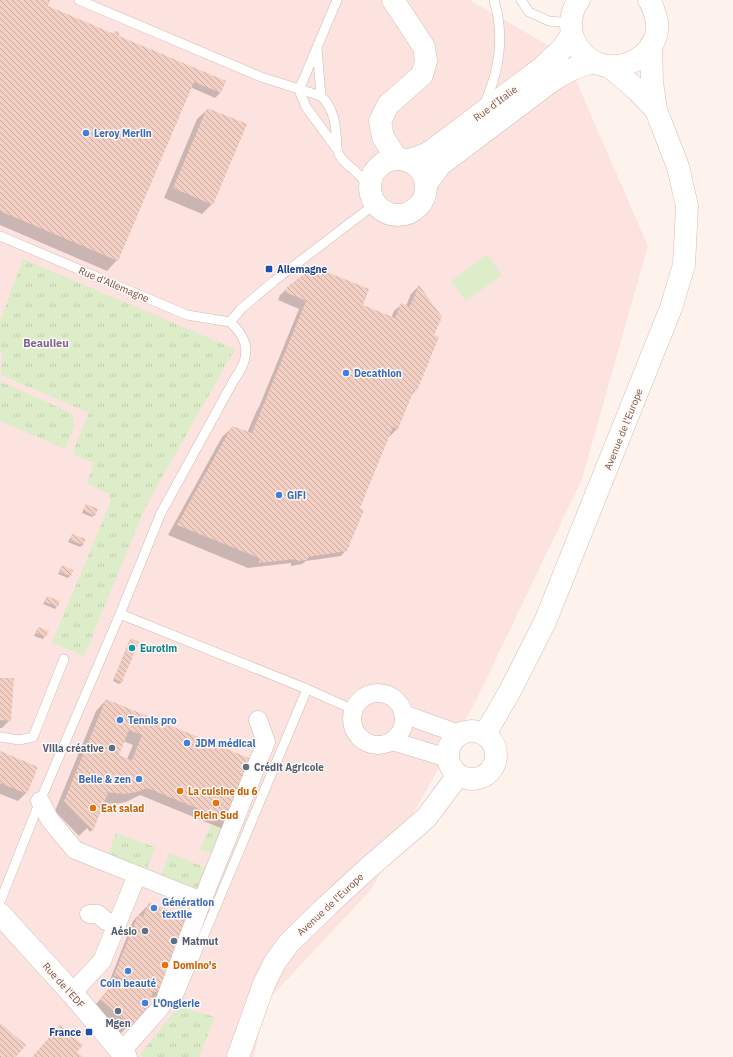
<svg xmlns="http://www.w3.org/2000/svg" width="733" height="1057" font-family="'IBM Plex Sans',sans-serif">
	<defs>
		<pattern id="grass-tufts" width="24" height="20" patternUnits="userSpaceOnUse"><rect width="24" height="20" fill="#ddecc9"/><path d="M3 7l-1-3M5 7V3M7 7l1-3M15 17l-1-3M17 17v-4M19 17l1-3" fill="none" stroke="#c1ccae"/></pattern>
		<pattern id="building-back-hatch" width="6" height="6" patternUnits="userSpaceOnUse"><rect width="6" height="6" fill="#f3cec3"/><path d="M-1 5l2 2M0 0l6 6M5-1l2 2" fill="none" stroke="#caaaa1"/></pattern>
	</defs>
	<rect width="100%" height="100%" fill="#fdf3ec"/>
	<path fill="#fde3e0" d="M0,0h470l95,55 83,191 -66,233 -106,222 -105,189 -106,113 -11,54h-254z"/>
	<path fill="url(#grass-tufts)" d="M23,259l212,90 -88,155 -63,152 -32,-13 58,-140v-9l-23,-10 6,-21 -20,-9v-3l16,-38 -88,-38 1,-21 -2,-2v-31z
		M0,381l71,32c7,12 0,21 -5,34l-3,1 -63,-27z
		M211,824l11,5 -10,24 -12,-3z
		M116,833l39,14 -9,25 -39,-15z
		M169,853l38,15 -10,25 -37,-14z
		M179,1006l36,11 -16,40h-56l-3,-3z"/>
	<path fill="#ddecc9" d="M487,255l15,20 -36,26 -15,-20z"/>
	<path fill="#0003" fill-rule="evenodd" d="M0,0h49l-2,7 66,27 2,-2 3,5 106,45 -4,11 -5,5 -25,-11 -73,173 -10,11 -107,-46z
		M208,109l4,95 -10,10 -38,-16 33,-79z
		M289,287l72,19 30,12 3,-7 8,-7 4,2 5,-12 7,-7 15,49 -17,54 -5,6 -14,33 -7,7h-2l-30,73 -12,41 -5,6 -35,5 -4,3 -11,2v-3l-43,5 -80,-33 54,-98 11,-10 14,6 10,-23 2,-3 40,-98 -21,-9 2,-5z
		M86,505l9,10 -3,2 -10,-4z
		M72,535l11,10 -3,2 -12,-5z
		M62,566l8,10 -2,2 -10,-4z
		M47,597l10,9 -2,3 -12,-5z
		M38,628l9,4 -4,7 -9,-3z
		M131,639l-9,43 -3,2 -6,-3 16,-39z
		M0,679l10,41 -8,8h-2z
		M106,700l149,61 -32,68 -83,-34 -14,7 -11,2 -12,-1 -11,27 -2,2 -3,-4 -8,8 -24,-25 41,-100zM123,741l10,4 -6,14 -10,-3z
		M0,752l26,41 -8,8 -18,-7z
		M149,904l38,14 -30,81 -6,-2 -20,33 -4,-3 -7,7 -29,-24 22,-26 -2,-1 1,-2 -2,-1 23,-59z"/>
	<path fill="url(#building-back-hatch)" fill-rule="evenodd" d="M0,0h50l-2,6 66,28 1,-3 5,2 -1,3 107,45 -5,12 -27,-11 -76,179 -118,-50z
		M207,108l40,16 -34,81 -40,-17z
		M314,267l55,22 -6,16 32,13 6,-15 9,3 9,-21 23,32 -8,18 5,2 -22,54 -3,-1 -16,39 -5,-2 -33,81 4,2 -17,41 -39,6v3l-12,1v-2l-37,4v-5l-82,-33 55,-99 20,7 54,-132 -21,-9 3,-6z
		M86,504l12,5 -3,7 -12,-6z
		M72,534l14,5 -3,6 -13,-5z
		M62,565l11,5 -2,6 -12,-4z
		M47,596l13,5 -2,6 -13,-5z
		M38,627l11,4 -3,6 -10,-4z
		M131,638l8,4 -17,40 -8,-3z
		M0,678h14l-3,43 -11,-1z
		M106,699l150,62 -25,61 -84,-34 -10,4 -11,2 -22,-2 4,1 -15,38 -29,-30zM129,730l13,5 -10,25 -13,-5z
		M0,751l38,16 -11,27 -27,-11z
		M149,902l39,16 -25,77 -10,-4 -4,13 3,3 -18,21 -34,-29 18,-21 6,5 1,-3 -11,-5 24,-60 5,2z
		M0,1023l26,22 -10,12h-16z
		M60,1025l23,20 -6,7 6,5h-51z"/>
	<g fill="none" stroke-linecap="round" stroke-linejoin="round">
		<g stroke="#d1b9b0" stroke-width="10">
			<path id="lane" d="M79,0l182,77 60,19c15,14 15,34 16,53
				M337,0l-38,90 7,17 31,42c3,11 10,15 18,22 5,5 10,10 14,15
				M521,0l8,12 20,9 22,2
				M317,48l4,48
				M484,105c15,-33 21,-69 10,-105
				M0,236l187,79 43,7
				M230,322l11,-13 33,-28 101,-77
				M120,614l187,75 47,21
				M0,737l19,3 14,-3 31,-78
				M0,902l40,-101 80,-187 41,-101 73,-133c16,-22 17,-39 -4,-58
				M178,997l129,-308"/>
		</g>
		<g stroke="#d1b9b0" stroke-width="19">
			<path id="street" d="M352 719a26 26 0 1 1 52 0a26 26 0 1 1-52 0Z
				M403,714l56,20
				M392,741l56,17
				M40,801l10,19 25,30 127,51
				M89,914h9l8,7 11,3
				M72,993l30,-32 35,-86
				M122,1051l38,-43 5,-8 37,-99 64,-159 -8,-22"/>
		</g>
		<g stroke="#d8bcb3" stroke-width="23">
			<path id="secondary" d="M393,0l31,47 2,14 -4,14 -34,30 -8,16 3,16 13,21
				M579,0c-8,10 -10,26 -6,38 22,54 98,22 82,-24 -2,-5 -3,-10 -6,-14
				M610,67l26,22 20,21
				M370 187a28 28 0 1 1 56 0a28 28 0 1 1-56 0Z
				M408,160l11,-3 11,-5 113,-85 20,-19 9,-14
				M426,184l14,-19 113,-85c13,-9 25,-14 40,-18
				M448 755a24 24 0 1 1 48 0a24 24 0 1 1-48 0Z
				M485,734l25,-43 35,-69 126,-314 13,-43 3,-59 -9,-39 -22,-57 -4,-28 -1,-37
				M0,914l72,79 54,64
				M238,1057l26,-73 11,-22 14,-19 39,-38 38,-35 60,-52 27,-36 5,-7"/>
		</g>
		<use href="#lane" stroke="#fff" stroke-width="9"/>
		<use href="#street" stroke="#fff" stroke-width="18"/>
		<use href="#secondary" stroke="#fff" stroke-width="22"/>
	</g>
	<g fill="#3f7fe0" stroke="#fff8f3" stroke-width="1.5">
		<circle cx="86" cy="133" r="4"/>
		<circle cx="346" cy="373" r="4"/>
		<circle cx="279" cy="495" r="4"/>
		<circle cx="120" cy="720" r="4"/>
		<circle cx="187" cy="743" r="4"/>
		<circle cx="139" cy="779" r="4"/>
		<circle cx="154" cy="908" r="4"/>
		<circle cx="128" cy="971" r="4"/>
		<circle cx="145" cy="1003" r="4"/>
	</g>
	<g fill="#1a4fb4" stroke="#fff8f3" stroke-width="1.5">
		<rect x="265" y="265" width="8" height="8" rx="2"/>
		<rect x="85" y="1028" width="8" height="8" rx="2"/>
	</g>
	<circle fill="#0f9aa8" stroke="#fff8f3" stroke-width="1.5" cx="132" cy="648" r="4"/>
	<g fill="#5c6f8a" stroke="#fff8f3" stroke-width="1.5">
		<circle cx="112" cy="748" r="4"/>
		<circle cx="246" cy="767" r="4"/>
		<circle cx="145" cy="931" r="4"/>
		<circle cx="174" cy="941" r="4"/>
		<circle cx="118" cy="1011" r="4"/>
	</g>
	<g fill="#e8710a" stroke="#fff8f3" stroke-width="1.5">
		<circle cx="180" cy="791" r="4"/>
		<circle cx="216" cy="803" r="4"/>
		<circle cx="93" cy="808" r="4"/>
		<circle cx="165" cy="965" r="4"/>
	</g>
	<g text-anchor="middle" stroke-width="3" stroke-linejoin="round" paint-order="stroke">
		<g font-size="10" fill="#7a554d" stroke="#fff8f3">
			<text transform="translate(495 103) rotate(-37)" y="4">Rue d'Italie</text>
			<text transform="translate(114 284) rotate(23)" y="4">Rue d'Allemagne</text>
			<text transform="translate(623 429) rotate(-68)" y="4">Avenue de l'Europe</text>
			<text transform="translate(330 904) rotate(-43)" y="4">Avenue de l'Europe</text>
			<text transform="translate(64 985) rotate(48)" y="4">Rue de l'EDF</text>
		</g>
		<g font-size="10" font-weight="bold" fill="#366cbe" stroke="#fff8f3" text-anchor="start">
			<text x="94" y="137">Leroy Merlin</text>
			<text x="354" y="377">Decathlon</text>
			<text x="287" y="499">GiFi</text>
			<text x="128" y="724">Tennis pro</text>
			<text x="195" y="747">JDM médical</text>
			<text x="131" y="783" text-anchor="end">Belle &amp; zen</text>
			<text x="162" y="906">Génération<tspan x="162" dy="12">textile</tspan></text>
			<text x="128" y="987" text-anchor="middle">Coin beauté</text>
			<text x="153" y="1007">L'Onglerie</text>
		</g>
		<g font-size="10" font-weight="bold" fill="#164399" stroke="#fff8f3" text-anchor="start">
			<text x="277" y="273">Allemagne</text>
			<text x="81" y="1036" text-anchor="end">France</text>
		</g>
		<g font-size="10" font-weight="bold" fill="#0d838f" stroke="#fff8f3" text-anchor="start">
			<text x="140" y="652">Eurotim</text>
		</g>
		<g font-size="10" font-weight="bold" fill="#4e5e75" stroke="#fff8f3" text-anchor="end">
			<text x="104" y="752">Villa créative</text>
			<text x="254" y="771" text-anchor="start">Crédit Agricole</text>
			<text x="137" y="935">Aésio</text>
			<text x="182" y="945" text-anchor="start">Matmut</text>
			<text x="118" y="1027" text-anchor="middle">Mgen</text>
		</g>
		<g font-size="10" font-weight="bold" fill="#c56008" stroke="#fff8f3" text-anchor="start">
			<text x="188" y="795">La cuisine du 6</text>
			<text x="101" y="812">Eat salad</text>
			<text x="216" y="819" text-anchor="middle">Plein Sud</text>
			<text x="173" y="969">Domino's</text>
		</g>
		<g font-size="11" font-weight="bold" fill="#7c6695" stroke="#fff8f3">
			<text x="46" y="347">Beaulieu</text>
		</g>
	</g>
</svg>
